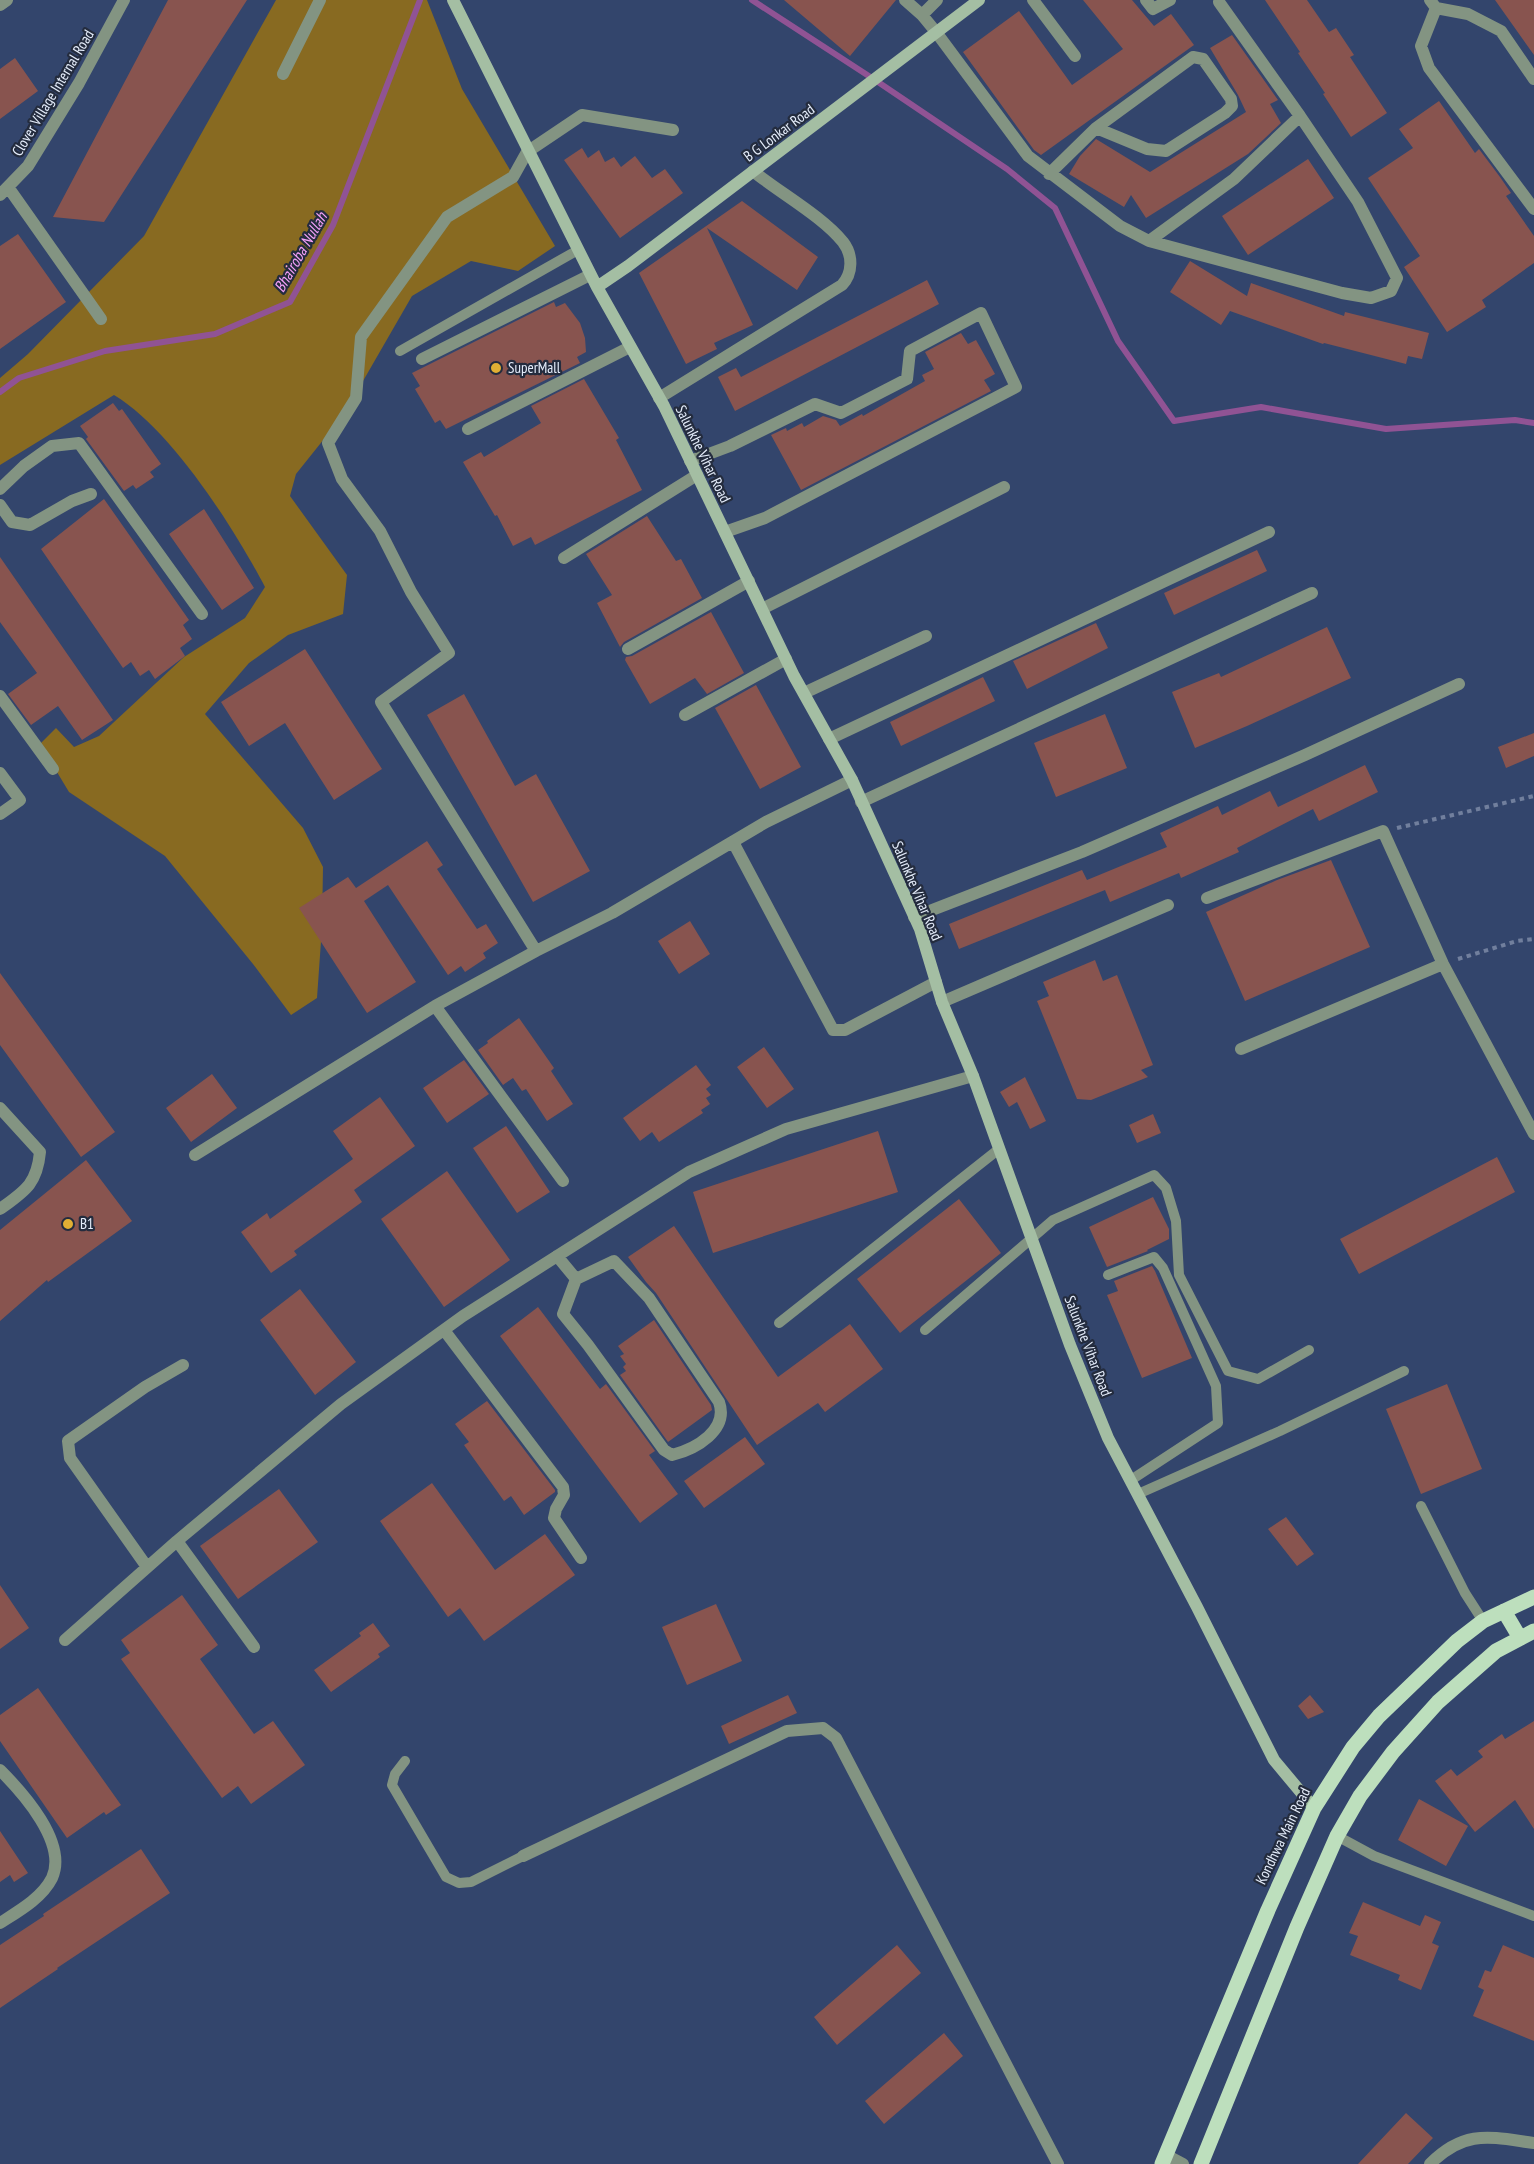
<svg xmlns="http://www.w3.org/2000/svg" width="1534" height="2164" font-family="'PT Sans Narrow',sans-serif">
	<rect width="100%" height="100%" fill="#33456c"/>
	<path fill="#886a21" d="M276,0h151l35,89 93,157 -37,25 -47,-10 -59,35 -68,118 -48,60 -6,22 57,79 -4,39 -55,21 -39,28 -44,51 98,114 20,39 -1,60 -5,71 -26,17 -38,-51 -88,-108 -96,-64 -29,-48 16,-16 18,19 25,-11 85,-79 61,-39 20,-31c-31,-59 -94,-158 -151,-192l-114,70v-87l28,-24 116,-118z"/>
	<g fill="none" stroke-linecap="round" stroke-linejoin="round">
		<path stroke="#905394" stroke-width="6" d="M752,0l126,82 129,87 48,39 63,133 56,80 87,-14 125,22 129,-9 19,3
			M0,392l19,-14 86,-27 110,-17 75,-32 43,-77 87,-225"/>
	</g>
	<path fill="#88544f" d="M168,0h79l-143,222 -51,-5z
		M784,0h112l-46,56z
		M1083,0h49l22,26 17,-12 23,31 -153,110 -7,-5 -71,-98 56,-41 53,74 51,-36z
		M1265,0h42l22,32 7,-4 18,27 -4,2 37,56 -36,24 -28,-43 2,-1 -27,-40 2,-1z
		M1495,0h39v55z
		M1232,35l46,65 -8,4 11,19 -33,31 -102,64 -15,-23 -7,12 -55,-33 11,-18 16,-17 54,33 96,-60 -8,-17 -28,-47z
		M15,58l23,33 -38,28v-50z
		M1439,101l36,52 4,-4 21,28 11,16 -5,3 28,40v27l-52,37 4,7 -39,25 -43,-65 16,-11 -52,-78 45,-30 -14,-19z
		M582,148l6,10 11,-8 6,12 9,-5 7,10 14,-11 17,22 13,-9 18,24 -63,45 -56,-78z
		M1308,159l26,39 -86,57 -26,-39z
		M742,201l76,56 -21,33 -90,-62 46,97 -39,18 3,6 -31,15 -47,-91z
		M18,234l48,68 -66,47v-103z
		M1190,261l57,35 4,-13 93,33 1,-4 84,21 -7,26 -14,-3 -2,8 -82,-21 -1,1 -93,-33 -9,14 -51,-33z
		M927,280l12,24 -204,107 -17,-34 18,-9 5,9z
		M554,302l2,5 9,-4 15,20 5,15 1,14 -9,5 3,6 -134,66 -6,-9 -5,3 -20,-34 5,-3 -8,-13z
		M961,333l7,11 8,-4 19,34 -11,6 7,11 -190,99 -30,-55 15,-7 1,3 15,-8 2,4 19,-11 13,4 4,6 22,-12 1,2 62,-35 -3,-6 12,-6 -9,-17z
		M584,379l35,59 -3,2 26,50 -107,55 -4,-8 -18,9 -16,-31 -2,1 -32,-54 18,-10 3,5 57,-34 -10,-17z
		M113,403l6,8 3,-2 39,55 -11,8 4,5 -18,12 -3,-4 -9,6 -38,-52 2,-2 -8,-11z
		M104,499l85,121 -6,5 9,14 -12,9 5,8 -30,23 -6,-9 -9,6 -9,-14 -8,6 -82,-119z
		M204,509l50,79 -32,22 -53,-76z
		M647,516l29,45 5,-2 21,39 -78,44 -4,5 -23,-44 15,-8 -26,-41z
		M1257,550l10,21 -93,44 -10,-22z
		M0,557l113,163 -31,20 -24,-34 -27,19 -23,-31 29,-21 -37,-51z
		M711,612l33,61 -37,21 -12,-16 -45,26 -25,-44 1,-3 6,-1z
		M1096,623l12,25 -81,41 -14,-28z
		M1327,627l24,51 -104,48 -52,22 -23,-56 47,-19 2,4z
		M305,649l77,120 -48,31 -49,-77 -36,23 -28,-44z
		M983,677l12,24 -94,45 -11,-24z
		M756,685l45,82 -41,22 -45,-81z
		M464,694l51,92 21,-12 54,97 -57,31 -106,-187z
		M1105,714l22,54 -71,29 -22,-54z
		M1534,733v23l-28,12 -8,-21z
		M1365,765l13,27 -59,29 -6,-12 -76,39 2,4 -58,26 -2,-5 -69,29 -5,-12 -146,59 -10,-25 133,-54 5,10 80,-33 -7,-14 58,-27 4,9 48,-24 8,16z
		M427,841l16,24 -6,4 40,60 9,-5 12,19 -15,10 3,5 -21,14 -4,-6 -13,9 -60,-90 -24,16 52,81 -49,31 -68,-105 49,-31 8,11z
		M1331,860l39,87 -125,54 -39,-89 71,-32z
		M690,921l20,33 -31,20 -21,-33z
		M1095,960l8,21 14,-6 36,90 -12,5 7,7 -57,23 -14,-1 -40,-98 12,-5 -6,-14z
		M0,973l115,159 -34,25 -81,-112z
		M519,1018l35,50 -3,3 22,33 -26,17 -21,-32 -4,2 -9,-13 -10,7 -25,-35 10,-7 -1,-2z
		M764,1047l30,42 -27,19 -30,-41z
		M464,1060l25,34 -42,29 -24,-35z
		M696,1065l15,20 -5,4 5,6 -5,3 4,6 -9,6 2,3 -44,29 -7,-10 -12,9 -17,-23z
		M212,1074l25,34 -46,34 -25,-34z
		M1025,1077l21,44 -16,8 -13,-27 -8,5 -9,-15z
		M380,1097l35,49 -61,44 8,12 -68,49 3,4 -26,18 -30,-41 26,-19 3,6 83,-60 -20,-28z
		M1153,1114l8,19 -24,10 -8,-18z
		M506,1126l44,66 -33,21 -44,-65z
		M878,1131l20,61 -185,61 -20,-61z
		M1497,1157l18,35 -156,82 -19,-35z
		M86,1160l46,61 -84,61 -1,-2 -47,41v-91z
		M447,1171l63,89 -66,47 -63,-88z
		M1153,1197l16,32v10l-22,11 1,1 -41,16 -18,-40z
		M959,1199l42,54 -101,80 -43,-54z
		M674,1226l104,151 72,-53 33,45 -58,43 -7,-9 -61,42 -101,-152 -10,-11 -18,-25z
		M1152,1266l3,5 37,87 -50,20 -35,-83 11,-4 -4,-10z
		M300,1289l56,73 -41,33 -55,-75z
		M538,1307l62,82 6,-5 49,67 -6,4 29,39 -38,29 -140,-187z
		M654,1320l57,85 1,5 -44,32 -48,-67 6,-4 -3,-4 3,-3 -6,-8 4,-2 -6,-8z
		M1447,1384l35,85 -61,25 -35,-85z
		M487,1401l68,89v2l-31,23 -13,-19 -7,5 -40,-56 5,-3 -14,-18z
		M745,1437l20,27 -61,44 -20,-27z
		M432,1483l63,87 50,-36 30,41 -91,66 -24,-33 -12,9 -68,-96z
		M279,1489l39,53 -80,57 -38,-53z
		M1286,1517l28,37 -17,12 -29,-37z
		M0,1585l29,43 -29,21z
		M182,1595l36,50 -18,14 54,75 19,-13 32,44 -54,39 -13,-18 -16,12 -101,-139 9,-6 -9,-13z
		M716,1604l26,57 -55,24 -25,-58z
		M373,1623l17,23 -12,8 2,3 -49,35 -17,-22 47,-34 -2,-3z
		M38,1688l83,117 -15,10 -2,-3 -37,26 -67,-97v-26z
		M788,1695l9,18 -68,31 -8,-18z
		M1310,1695l14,17 -16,7 -10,-13z
		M1534,1721v108l-19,-29 -40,32 -40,-51 16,-12 6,7 26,-19 -5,-6 24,-17 3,5z
		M1419,1799l49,27 -22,40 -48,-26z
		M0,1831l28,42 -14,9 -4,-7 -10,7z
		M141,1849l29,44 -113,75 1,1 -58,39v-63l44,-29 -1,-2z
		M1363,1902l57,24 5,-11 16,7 -9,21 7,3 -18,44 -23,-10 2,-5 -50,-20 8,-19 -9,-3z
		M897,1945l24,28 -84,72 -23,-28z
		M1503,1945l31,13v83l-61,-25 11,-26 -6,-3 7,-17 6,2z
		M944,2033l19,23 -79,68 -19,-23z
		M1406,2113l27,25 -25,26h-50z"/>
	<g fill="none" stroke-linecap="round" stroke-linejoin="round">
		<path stroke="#717f9d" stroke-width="4" stroke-dasharray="4.5 4.5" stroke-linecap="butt" d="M1397,828l137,-32
			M1458,959l59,-18 17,-2"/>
		<path stroke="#839482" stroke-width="10" d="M400,351l178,-101
			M1108,1275l46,-18 9,11 53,118 2,37 -87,57
			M779,1323l220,-174
			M925,1330l128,-110 101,-45 12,13 10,33 3,54 49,96 30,8 51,-29
			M1138,1494l142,-63 124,-60
			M1421,1506l44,87 18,28
			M405,1761l-10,13 -3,11 54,92 13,6 12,-1 52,-26
			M1337,1836l37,20 160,60"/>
		<path stroke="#839482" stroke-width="12" d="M905,0l17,15 14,17 92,124 92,70 29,15 85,-62 66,-63
			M1033,0l42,56
			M1146,0l7,9 17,-9
			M1430,0l6,8 32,6 33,17 33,48
			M0,5l7,-5
			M1436,8l-15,38 8,22 105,141
			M922,15l15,-15
			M283,74l37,-74
			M673,130l-91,-15 -55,37 -14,25 -66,40 -86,120 -5,61 -28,45 14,36 38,52 31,61 38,61 -68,49 155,249 76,-38 154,-91 86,-42
			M1049,174l47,-46 97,-71 10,2 28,40 1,7 -7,7 -59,38 -19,-2 -51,-21
			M8,187l93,132
			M0,195l28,-29 51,-83 45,-83
			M1149,241l193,52 29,5 20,-7 6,-13 -39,-76 -58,-86 -81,-114
			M422,359l168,-84
			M659,398l183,-113c11,-12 11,-30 1,-43 -21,-26 -63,-49 -90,-71
			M468,429l162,-82
			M690,461l40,-15 85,-42 26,9 66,-34 3,-28 71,-38 35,74 -251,131 -40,14
			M0,489l24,-23 28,-20 27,-3 123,171
			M0,505l12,17 18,3 42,-24 19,-7
			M564,558l133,-83
			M762,609l242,-122
			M628,649l121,-68
			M804,693l122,-57
			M0,696l53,73
			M685,715l101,-56
			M829,739l440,-207
			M0,773l20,27 -20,14
			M861,802l451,-209
			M733,842l100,188h12l91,-48
			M1207,898l176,-67 60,133 91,170
			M914,917l168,-65 223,-97 154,-71
			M536,951l-101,55 128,175
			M942,1002l226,-97
			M1241,1049l202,-85
			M0,1108l40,44c-3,32 -15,39 -40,57
			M195,1155l240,-149
			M557,1256l19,23
			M614,1261l35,37 70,104c10,28 -23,47 -47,53l-8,-5 -76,-105 -25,-31 13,-35z
			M444,1330l119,157 1,8 -8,14 -2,9 27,40
			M177,1541l77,106
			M147,1567l-77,-109 -2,-17 77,-54 38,-22
			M65,1640l112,-99 164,-137 122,-88 226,-144 97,-43 187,-53
			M0,1770c23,23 68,73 52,108 -10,20 -33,33 -52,45
			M523,1856l264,-125 36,-3 13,10 222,426
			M1166,2155l17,9
			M1430,2164c35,-35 60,-27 104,-21"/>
		<path stroke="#a4bea3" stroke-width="12" d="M453,0l144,287 67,119 130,270 58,104 68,149 22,73 31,74 97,269 38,93 89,169 77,153 40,48
			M597,287l31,-21 351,-266"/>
		<path stroke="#bddfbd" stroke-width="15" d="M1504,1611l16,27
			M1162,2164l106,-254 46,-102 39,-61 26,-31 78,-75 26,-20 51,-24
			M1201,2164l96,-237 40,-91 23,-40 33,-44 45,-50 58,-51 38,-20"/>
	</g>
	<g fill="#e1af34" stroke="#242c3e" stroke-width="2">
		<circle cx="496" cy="368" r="6"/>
		<circle cx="68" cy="1224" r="6"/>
	</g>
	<g text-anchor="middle" stroke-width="4.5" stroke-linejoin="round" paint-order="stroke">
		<g font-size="15" fill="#e5edfb" stroke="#242c3e">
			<text transform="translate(53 93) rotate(-59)" y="5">Clover Village Internal Road</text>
			<text transform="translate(779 133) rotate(-37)" y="5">B G Lonkar Road</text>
			<text transform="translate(703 454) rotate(64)" y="5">Salunkhe Vihar Road</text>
			<text transform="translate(917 891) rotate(67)" y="5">Salunkhe Vihar Road</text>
			<text transform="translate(1088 1346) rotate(69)" y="5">Salunkhe Vihar Road</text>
			<text transform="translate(1283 1836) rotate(-64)" y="5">Kondhwa Main Road</text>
		</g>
		<g font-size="15" fill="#e5edfb" stroke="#242c3e" text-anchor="start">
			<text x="508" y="373">SuperMall</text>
			<text x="80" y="1229">B1</text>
		</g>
		<g font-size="16" font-style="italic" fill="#f5a1fa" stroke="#242c3e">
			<text transform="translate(300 252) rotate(-60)" y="6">Bhairoba Nullah</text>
		</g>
	</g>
</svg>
